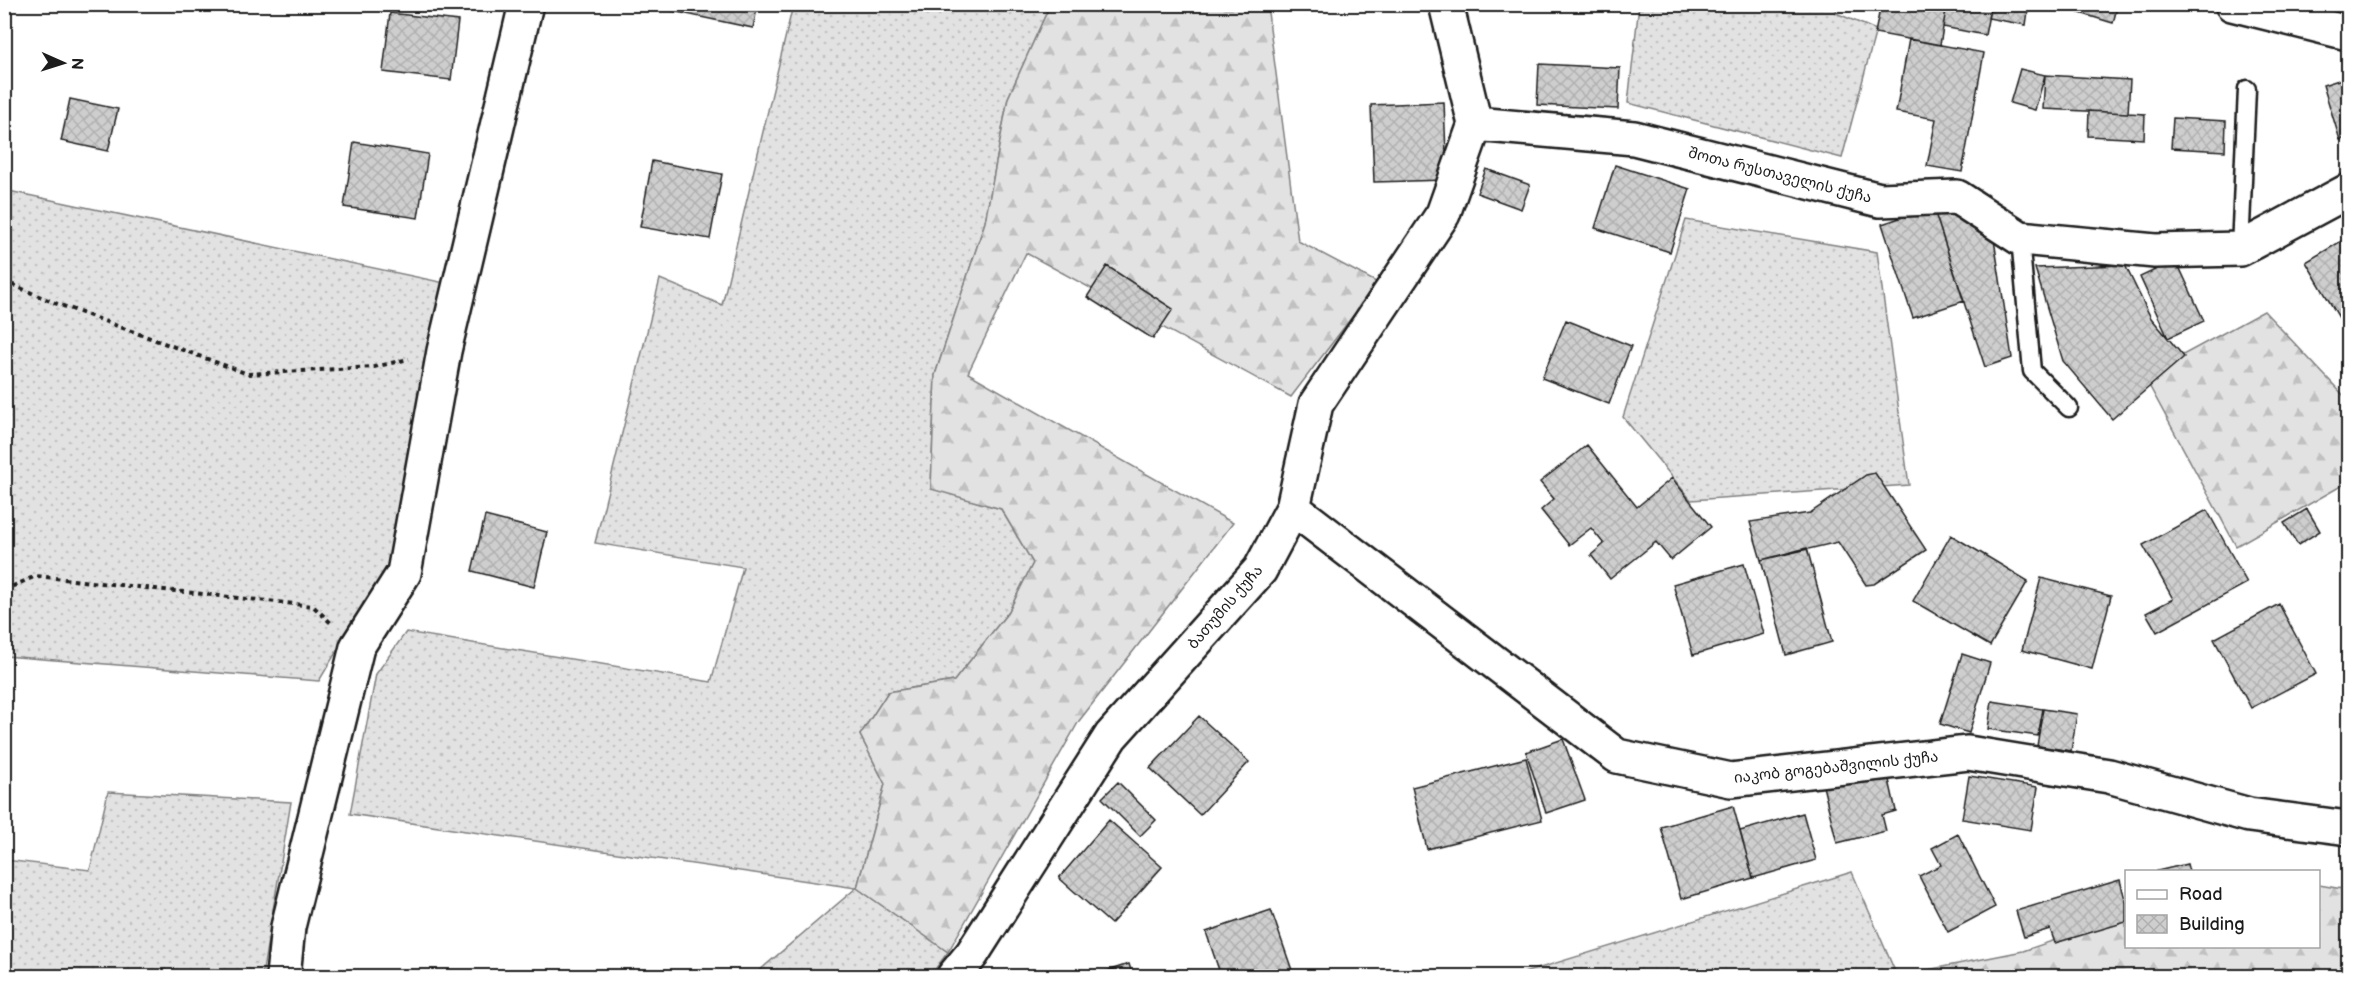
<svg xmlns="http://www.w3.org/2000/svg" width="2353" height="981" font-family="'Balsamiq Sans','Noto Sans Georgian',sans-serif">
	<defs>
		<pattern id="grass-dots" width="8" height="8" patternUnits="userSpaceOnUse" patternTransform="scale(1.5)"><rect width="8" height="8" fill="#e2e2e2"/><path d="M2 2h.1M6 6h.1" fill="none" stroke="#c1c1c1" stroke-width="1.8" stroke-linecap="round"/></pattern>
		<pattern id="forest-firs" width="22" height="20" patternUnits="userSpaceOnUse" patternTransform="scale(1.5)"><rect width="22" height="20" fill="#e2e2e2"/><path d="M5 1l3.5 6h-7zM16 11l3.5 6h-7z" fill="#c1c1c1"/></pattern>
		<pattern id="building-cross-hatch" width="8" height="8" patternUnits="userSpaceOnUse" patternTransform="scale(1.5)"><rect width="8" height="8" fill="#cecece"/><path d="M0 0l8 8M0 8l8-8" fill="none" stroke="#b0b0b0"/></pattern>
	</defs>
	<rect width="100%" height="100%" fill="#fff"/>
	<filter id="ink" filterUnits="userSpaceOnUse"><feTurbulence type="fractalNoise" baseFrequency=".0167" numOctaves="2"/><feDisplacementMap in="SourceGraphic" scale="12" xChannelSelector="R" yChannelSelector="G"/><feConvolveMatrix kernelMatrix="1 2 1 2 8 2 1 2 1" color-interpolation-filters="sRGB"/></filter>
	<g filter="url(#ink)">
		<path fill="url(#grass-dots)" stroke="#7f7f7f" stroke-width="1.5" d="M793,5h257l-42,93 -23,124 -50,153 -4,113 70,21 32,54 -24,48 -55,70 -66,11 -28,43 25,49 -28,104 91,64 -18,24h-177l103,-88 -506,-74 26,-140 30,-42 305,50 32,-115 -148,-24 65,-264 62,26z
			M1639,5h198l-1,8 40,17 -34,128 -214,-55z
			M4,190l441,93 -54,277 -72,121 -314,-25z
			M1686,220l191,32 32,233 -218,15 -68,-83z
			M108,792l183,10 -29,174h-257v-116l85,10z
			M1852,872l45,104h-383z"/>
		<path fill="url(#forest-firs)" stroke="#7f7f7f" stroke-width="1.5" d="M1050,5h217l31,236 80,42 -87,114 -265,-144 -58,120 265,150 -154,198 -131,231 -91,-64 28,-104 -25,-49 28,-43 66,-11 55,-70 24,-48 -32,-54 -70,-20 4,-114 50,-153 23,-124z
			M2264,311l84,89v82l-112,64 -92,-170z
			M2319,885l29,5v86h-451l126,-25 103,-35v30h192z"/>
		<path fill="url(#building-cross-hatch)" stroke="#1c1c1c" stroke-width="1.5" d="M673,4h85l-5,24 -81,-17z
			M1881,4h66l-7,41 -65,-12z
			M1947,4h44l-6,31 -42,-8z
			M1991,4h38l-3,21 -38,-7z
			M2050,4h68l-5,19z
			M390,13l68,8 -7,59 -68,-8z
			M1909,39l75,14 -22,119 -35,-6 9,-47 -40,-7z
			M1539,64l81,4 -2,41 -81,-4z
			M2020,69l25,6 -10,35 -25,-7z
			M2045,75l85,5 -2,33 -85,-4z
			M2348,77v60l-8,3 -17,-55z
			M70,99l48,10 -10,42 -47,-10z
			M1444,102l3,78 -73,2 -3,-77z
			M2089,111l56,3 -1,25 -56,-3z
			M2173,118l53,3 -1,30 -54,-3z
			M354,142l74,12 -10,64 -74,-11z
			M652,161l70,13 -12,65 -70,-12z
			M1615,165l75,24 -20,63 -75,-24z
			M1486,169l44,16 -9,24 -44,-16z
			M1933,207l60,26 19,125 -27,9z
			M1933,207l31,94 -51,17 -31,-94z
			M2343,240l5,10v83l-42,-71z
			M2176,260l28,61 -36,17 -28,-61z
			M2125,265l26,53 33,39 -72,62 -49,-58 -28,-93z
			M1107,266l66,43 -20,30 -66,-42z
			M1566,320l65,26 -22,58 -67,-26z
			M1587,445l50,62 35,-29 39,49 -40,33 -15,-18 -46,37 -19,-24 13,-11 -13,-16 -22,17 -28,-35 13,-11 -14,-17z
			M1875,473l51,77 -52,34 -8,1 -28,-43 -77,18 -11,-38 60,-9 56,-38z
			M2307,509l13,22 -22,14 -14,-22z
			M2207,510l40,73 -90,49 -11,-19 27,-14 -30,-54z
			M485,516l62,16 -13,55 -62,-16z
			M1951,535l77,46 -38,65 -77,-45z
			M1807,548l25,94 -46,13 -25,-95z
			M1744,564l20,70 -71,21 -20,-71z
			M2041,578l70,18 -19,73 -70,-19z
			M2279,604l37,70 -65,34 -37,-69z
			M1962,654l28,9 -21,70 -29,-9z
			M1992,701l51,8 -5,27 -50,-7z
			M2043,709l34,5 -6,37 -34,-5z
			M1199,716l50,46 -49,53 -50,-47z
			M1563,739l22,61 -39,13 -20,-61z
			M1526,758l16,62 -115,29 -15,-62z
			M1887,771l9,40 -14,4 4,16 -49,12 -14,-57z
			M1969,776l69,11 -7,43 -69,-11z
			M1118,782l38,38 -16,16 -38,-38z
			M1733,806l20,72 -72,21 -20,-72z
			M1803,813l13,47 -63,18 -13,-47z
			M1109,820l53,47 -51,57 -52,-46z
			M1958,834l37,73 -47,25 -29,-56 22,-11 -9,-17z
			M2187,864l2,8h-32v-1z
			M2120,880l6,23v19l-71,21 -5,-14 -26,8 -8,-26z
			M1271,910l23,66h-73l-15,-44z
			M1129,964l4,12h-42z"/>
		<g fill="none" stroke-linecap="round" stroke-linejoin="round">
			<g stroke="#1c1c1c" stroke-width="21">
				<path id="lane" d="M2020,238l12,133 37,37
					M2240,249l7,-160"/>
			</g>
			<g stroke="#1c1c1c" stroke-width="38">
				<path id="street" d="M2232,4l116,29
					M1475,124l159,14 246,62 77,-3 63,41 135,13 85,-2 108,-58
					M1293,508l324,248 114,24 237,-27 141,23 140,39 99,13
					M283,976l5,-49 69,-280 47,-74 40,-222 82,-347
					M954,976l18,-22 139,-218 149,-166 33,-62 23,-104 127,-190 32,-90 -29,-120"/>
			</g>
			<path stroke="#1c1c1c" stroke-width="4" stroke-dasharray="4.5 4.5" stroke-linecap="butt" d="M4,281l51,22 193,71 126,-7 35,-8
				M4,590l32,-14 277,30 19,18"/>
			<use href="#lane" stroke="#fff" stroke-width="16"/>
			<use href="#street" stroke="#fff" stroke-width="33"/>
		</g>
	</g>
	<g text-anchor="middle" stroke-width="4.5" stroke-linejoin="round" paint-order="stroke">
		<g font-size="15" fill="#1c1c1c" stroke="#fff">
			<text transform="translate(1780 175) rotate(14)" y="5">შოთა რუსთაველის ქუჩა</text>
			<text transform="translate(1225 607) rotate(-49)" y="5">ბათუმის ქუჩა</text>
			<text transform="translate(1836 767) rotate(-6)" y="5">იაკობ გოგებაშვილის ქუჩა</text>
		</g>
	</g>
	<rect width="2353" height="981" fill="none" stroke="#fff" stroke-width="24"/>
	<rect x="12" y="12" width="2329" height="957" fill="none" stroke="#1c1c1c" stroke-width="2" filter="url(#ink)"/>
	<rect x="2125" y="870" width="195" height="78" fill="#ffffff" stroke="#a4a4a4" stroke-width="1.5"/>
	<rect x="2137" y="890" width="30" height="9" fill="#ffffff" stroke="#a4a4a4" stroke-width="1.5"/>
	<text x="2179" y="900" font-size="18" fill="#1c1c1c">Road</text>
	<rect x="2137" y="915" width="30" height="18" fill="url(#building-cross-hatch)" stroke="#a4a4a4" stroke-width="1.5"/>
	<text x="2179" y="930" font-size="18" fill="#1c1c1c">Building</text>
	<g transform="translate(63 63) rotate(93)" stroke="#ffffff" stroke-width="4.5" paint-order="stroke">
	<path d="M0-4.5L10 22L0 15L-10 22Z" fill="#1c1c1c"/>
	<text y="-9" font-size="16" font-weight="bold" text-anchor="middle" fill="#1c1c1c">N</text>
	</g>
</svg>
